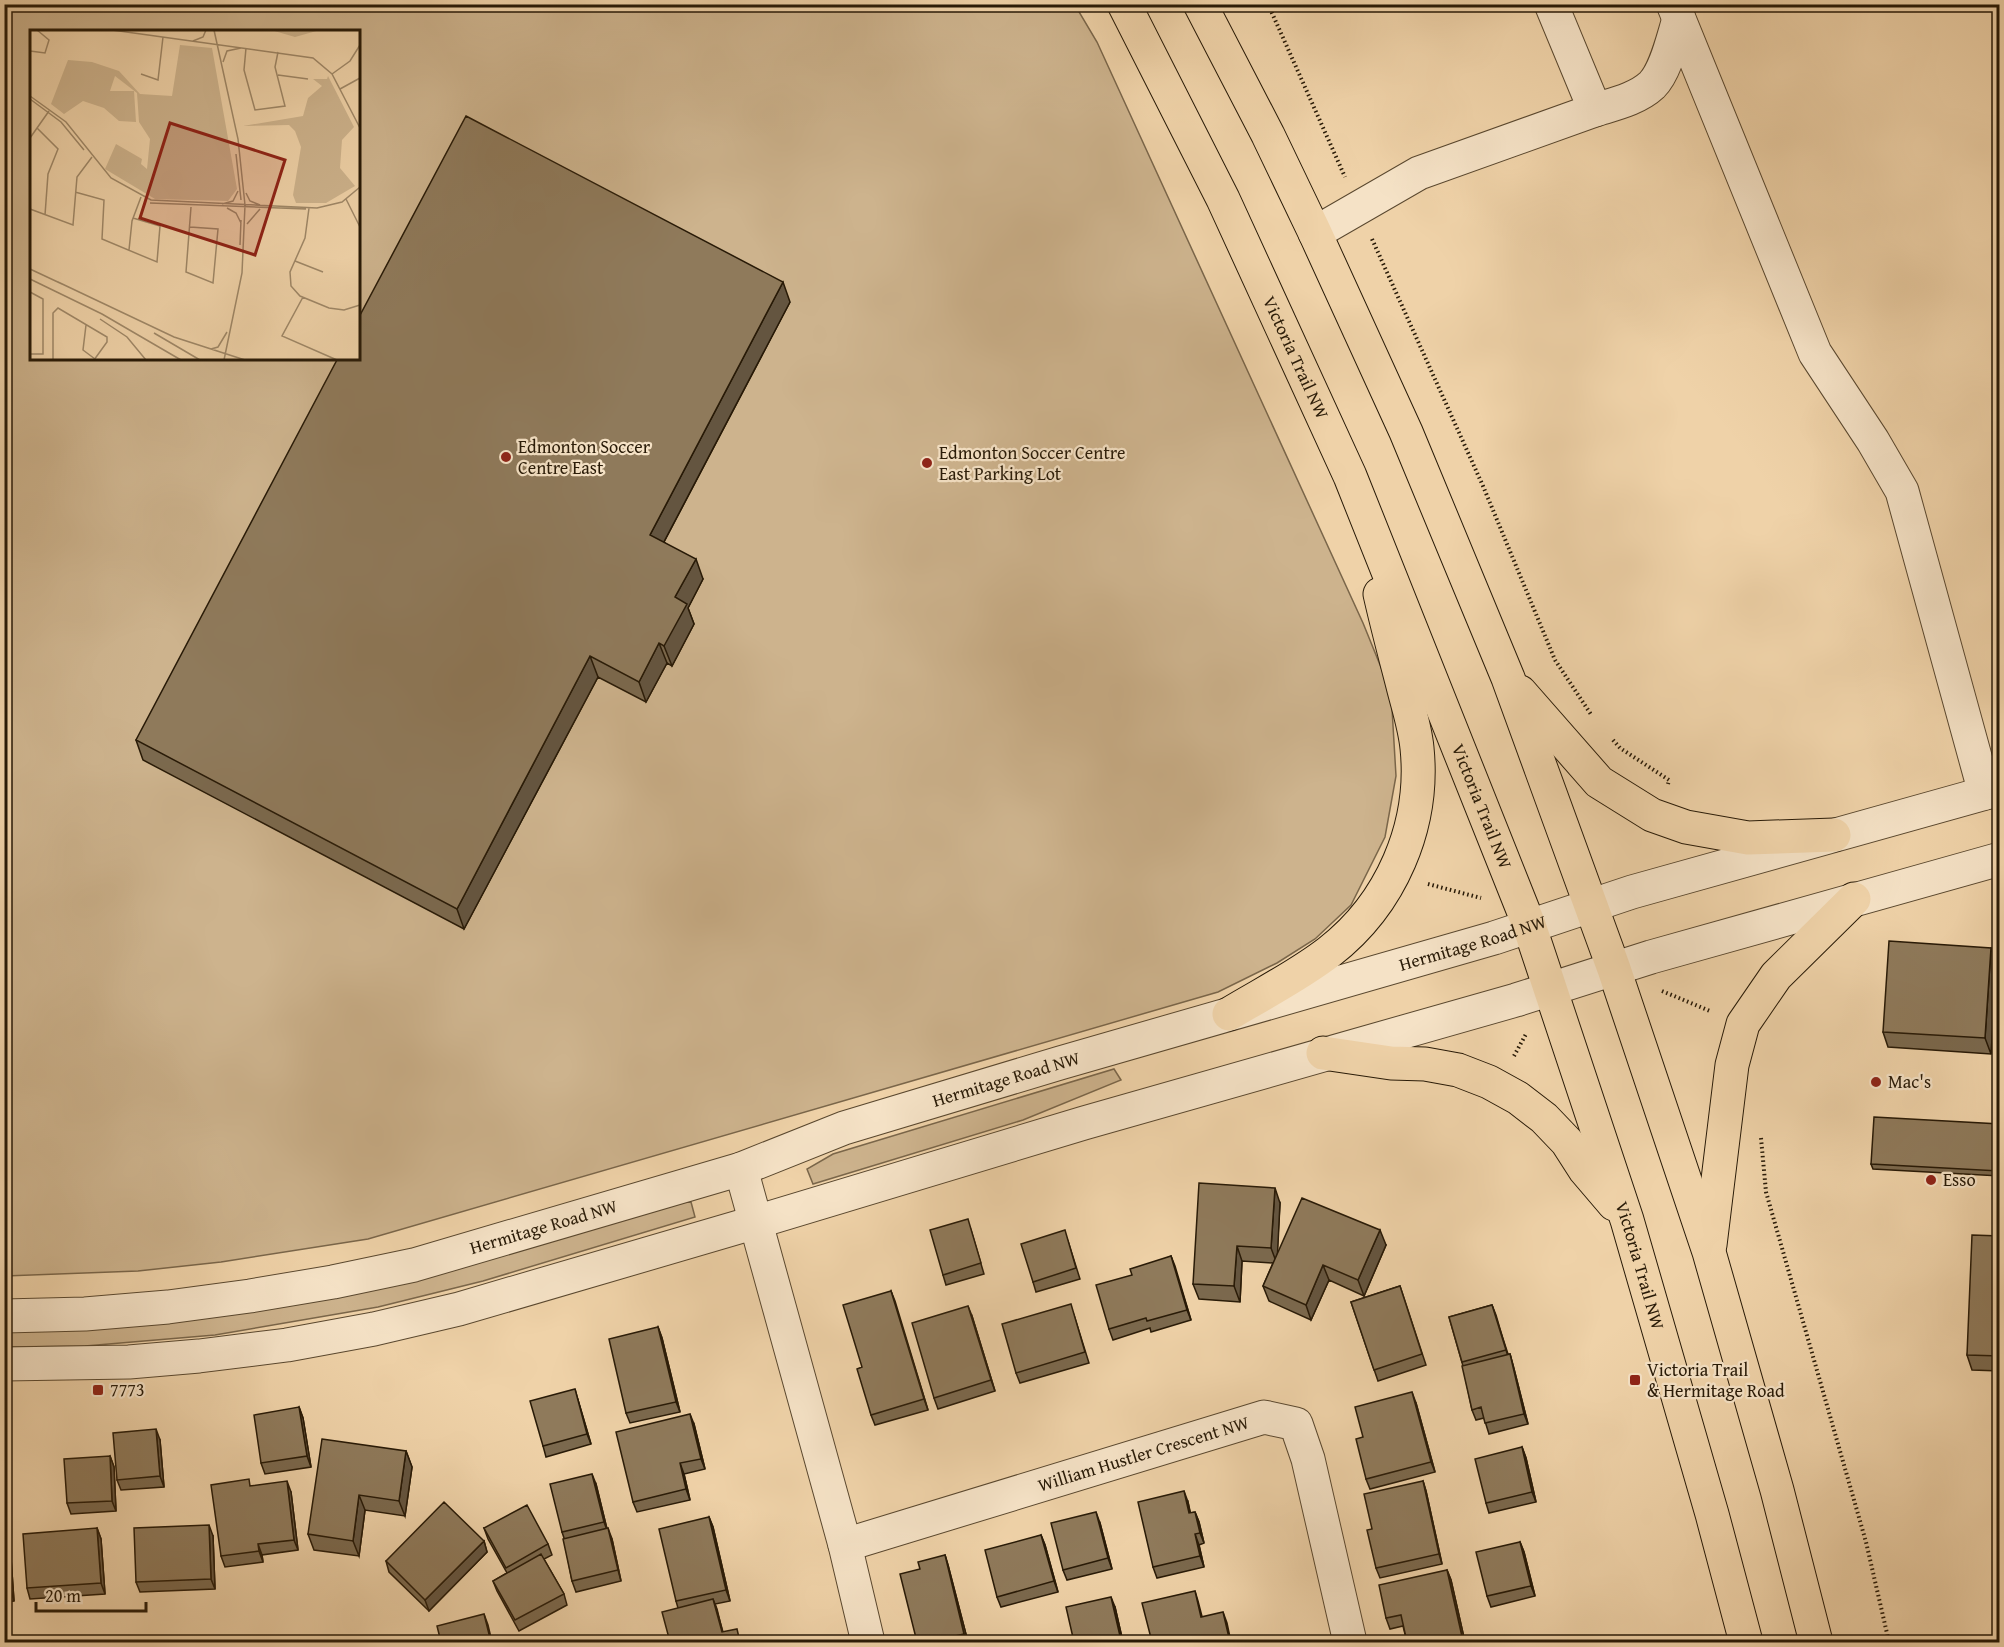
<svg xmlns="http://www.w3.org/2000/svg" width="2004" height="1647" font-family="'Gentium Book Plus',serif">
	<rect width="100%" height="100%" fill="#efd2a8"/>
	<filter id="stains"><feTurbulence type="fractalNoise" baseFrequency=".00333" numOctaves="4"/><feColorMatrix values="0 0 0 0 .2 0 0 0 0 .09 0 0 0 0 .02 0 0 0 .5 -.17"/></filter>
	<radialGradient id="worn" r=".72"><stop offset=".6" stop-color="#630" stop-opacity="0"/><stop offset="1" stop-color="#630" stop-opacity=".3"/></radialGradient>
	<path fill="#cdb38d" stroke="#7a664a" stroke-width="1.5" fill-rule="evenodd" d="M4,5h1071l22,37 266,581 28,69 5,84 -11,61 -34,68 -36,34 -38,24 -59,29 -850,247 -147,23 -83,9 -133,5zM32,32h326v326h-326z
		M1114,1069l7,11 -98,40 -210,64 -6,-15 26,-15z
		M691,1202l4,15 -212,64 -105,26 -163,28 -130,11 -80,1 -1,-22h65l600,-122z"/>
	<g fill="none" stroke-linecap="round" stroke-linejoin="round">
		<g stroke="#5a482f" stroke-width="35">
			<g id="minor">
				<path d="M1673,4l142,349 58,88 29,50 83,302"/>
				<path d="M1595,110c19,-6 42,-11 57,-25 14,-14 21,-47 27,-66"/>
				<path d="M1315,233l104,-60 176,-63 -44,-106"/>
				<path d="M741,1169l104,376 23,97"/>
				<path id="s1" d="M4,1316l81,-2 83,-7 82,-11 83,-14 81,-17 327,-96 103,-41 216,-65 434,-125 138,-46 368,-103"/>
				<path d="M4,1364l125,-2 70,-6 88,-11 87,-16 85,-20 297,-87 328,-99 432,-123 135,-43 349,-98"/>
				<path id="s2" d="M845,1545l419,-128 32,7 12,35 42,183"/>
			</g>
		</g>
		<g stroke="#281a07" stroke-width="35">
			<g id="major">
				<path id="s3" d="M1124,4l99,195 127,277 179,449 98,295 85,294 34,128"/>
				<path d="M1200,4l68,131 47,98 91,199 102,246 106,291 95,283 68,238 39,152"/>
				<path d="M1520,692l79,90 53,33 34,12 62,11 86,-3"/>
				<path d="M1229,1014c33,-20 69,-38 100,-62 62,-48 96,-126 88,-204 -2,-21 -9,-42 -14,-62 -8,-31 -16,-61 -23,-92"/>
				<path d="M1323,1053l68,10 34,1 33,6 31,12 29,16 26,20 23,24 18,28 29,34"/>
				<path d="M1710,1245l22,-180 11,-41 33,-48 78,-77"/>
			</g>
		</g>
		<path stroke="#281a07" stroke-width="4" stroke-dasharray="1.5 3" stroke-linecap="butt" d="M1268,4l77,173
			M1372,239l111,247 72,174 37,56
			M1613,740l7,8 49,32 -1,4
			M1428,884l53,14
			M1662,991l48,20
			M1514,1056l12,-22
			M1761,1138l5,54 100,350 23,100"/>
		<use href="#minor" stroke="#f5e2c6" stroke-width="33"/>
		<use href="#major" stroke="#efd2a8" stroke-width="33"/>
	</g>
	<path fill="#7b694e" stroke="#281a07" stroke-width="1.5" d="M790,302l-126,240 39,37 -15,29 6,16 -22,42 -5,-3 -21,39 -48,-25 -134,252 -321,-169 -7,-20z
		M1991,948l6,15 -6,91 -103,-7 -5,-15z
		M2000,1124v52l-127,-7 -2,-5z
		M1280,1203l-3,51 109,-9 -22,51 -35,-16 -18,40 -42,-19 -6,-15 10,-23 -31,-2 -2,41 -41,-3 -6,-15z
		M971,1230l13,44 -38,11 -3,-10z
		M2000,1236v135l-28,-1 -5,-15z
		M1068,1241l12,38 -44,13 -3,-10z
		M1171,1256l20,64 -40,12 -1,-4 -37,12 -4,-11 23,-54z
		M1400,1286l26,79 -48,16 -27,-79z
		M891,1291l37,119 -53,15 -4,-10 -9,-48z
		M1492,1305l16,49h2l3,11 15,59 -39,10 -5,-16 -8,2 -4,-10 -9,-44 -14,-49z
		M1074,1315l15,48 -69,20 -4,-10z
		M972,1316l23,75 -57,18 -4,-11z
		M658,1327l4,11 18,74 -50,11 -4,-10z
		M578,1400l13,44 -45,13 -3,-11z
		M1416,1403l19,69 -65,17 -4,-10 -3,-42z
		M299,1407l4,11 8,49 -46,7 -4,-11z
		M694,1424l11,45 -21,5 6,26 -53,12 -4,-10z
		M160,1440l4,47 -43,3 -4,-10z
		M1522,1447l4,11 10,44 -47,11 -3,-10z
		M406,1451l6,16 -7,49 -40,-6 -6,46 -45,-6 -6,-16z
		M110,1456l4,11 2,44 -45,3 -4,-11z
		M1423,1481l3,10 16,73 -62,14 -4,-10 -4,-39z
		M596,1484l11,45 5,10 9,42 -45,11 -4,-11 -8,-43 -2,-6z
		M252,1486l39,6 7,58 -36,5 1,7 -38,5 -4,-11z
		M1188,1502l2,11 5,-1 4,10 5,21 -5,2 5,22 -47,11 -4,-11z
		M709,1517l4,10 17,74 -15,3 8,28 18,10 -63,-34 -2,-7z
		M1100,1523l12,46 -45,11 -4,-10z
		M97,1528l4,11 4,55 -75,5 -3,-11z
		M484,1528l64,16 4,11 -8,4 20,35 3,11 -48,26 -22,-40 -4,-10 14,-8 -19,-34z
		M4,1534h3l3,10 4,57 -10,1z
		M1041,1535l4,10 13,47 -57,15 -4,-10z
		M213,1536l2,53 -75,3 -4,-10z
		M484,1541l3,11 -58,59 -40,-39 -3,-11z
		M1520,1542l4,10 11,44 -44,11 -4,-11z
		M945,1555l3,10 20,77h-51l3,-73z
		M1447,1570l4,10 14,62h-58l-4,-16 -13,3 -4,-11z
		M1115,1607l8,35h-49z"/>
	<path fill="#645540" stroke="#281a07" stroke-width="1.5" d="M783,282l7,20 -133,253 -7,-20z
		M696,559l7,20 -15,29 6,16 -22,42 -8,-20 11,-49z
		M659,643l8,20 -21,39 -7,-20z
		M590,656l8,21 -134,252 -7,-20z
		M1991,948l6,15 -6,91 -6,-16z
		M1275,1188l5,15 -3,61 -6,-16z
		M1380,1230l6,15 -22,51 -6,-16z
		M1237,1246l5,15 -2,41 -6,-16z
		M1171,1256l4,10 16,54 -4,-10z
		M1323,1265l6,15 -18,40 -5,-15z
		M891,1291l4,10 33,109 -4,-11z
		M1492,1305l4,10 13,45 -3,-10z
		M968,1306l4,10 23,75 -4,-11z
		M658,1327l4,11 18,74 -4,-10z
		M1510,1354l3,11 15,59 -4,-10z
		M575,1389l3,11 13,44 -4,-10z
		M1412,1392l4,11 19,69 -4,-10z
		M299,1407l4,11 8,49 -4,-11z
		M690,1414l4,10 11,45 -4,-10z
		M156,1429l4,11 4,47 -4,-11z
		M1522,1447l4,11 10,44 -4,-10z
		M406,1451l6,16 -7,49 -6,-15z
		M110,1456l4,11 2,44 -4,-10z
		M680,1463l4,11 6,26 -4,-11z
		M592,1474l4,10 12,49 -4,-11z
		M287,1481l4,11 7,58 -4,-10z
		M1423,1481l3,10 16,73 -3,-10z
		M1184,1491l4,11 5,22 -4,-11z
		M359,1495l6,15 -6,46 -6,-15z
		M1096,1512l4,11 12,46 -4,-11z
		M1195,1512l4,10 5,21 -4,-10z
		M709,1517l4,10 17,74 -4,-11z
		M209,1525l4,11 2,53 -4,-10z
		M97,1528l4,11 4,55 -4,-11z
		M608,1528l4,11 9,42 -3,-11z
		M7,1534l3,10 4,57 -3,-10z
		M1195,1534l4,11 5,22 -4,-11z
		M1041,1535l4,10 13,47 -4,-11z
		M484,1541l3,11 -58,59 -4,-11z
		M1520,1542l4,10 11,44 -4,-10z
		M258,1544l4,11 1,7 -4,-11z
		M945,1555l3,10 20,77 -4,-8z
		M1447,1570l4,10 14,62h-2v-1z
		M1195,1591l3,10 7,27 -4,-11z
		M1111,1597l4,10 8,35 -3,-6z
		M713,1599l4,10 8,33 -3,-10z
		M1223,1612l4,11 4,19h-1z
		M484,1614l4,11 4,17h-1z"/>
	<path fill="#8f7a5b" stroke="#281a07" stroke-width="1.5" d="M466,116l317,166 -133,253 46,24 -21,38 12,7 -23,42 -5,-3 -20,39 -49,-26 -133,253 -321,-169 202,-382h20v-39z
		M1889,941l102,7 -6,90 -102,-6z
		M1874,1117l126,7 -1,47 -128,-7z
		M1199,1183l76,5 -4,60 -34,-2 -3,40 -41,-2z
		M1302,1198l78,32 -22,50 -35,-15 -17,40 -43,-19z
		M968,1219l13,44 -38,12 -13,-45z
		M1065,1230l11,38 -43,14 -12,-38z
		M1972,1235l28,1v120l-33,-1z
		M1171,1256l16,54 -40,11 -1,-3 -37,11 -13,-44 36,-10 -2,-6z
		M1400,1286l22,68 -48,16 -23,-68z
		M891,1291l33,108 -53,16 -14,-46 5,-2 -19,-62z
		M1071,1304l14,48 -69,21 -14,-49z
		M1492,1305l14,45 -44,12 -13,-45z
		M968,1306l23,74 -57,18 -22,-75z
		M658,1327l18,75 -50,11 -17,-74z
		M1510,1354l14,60 -39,9 -4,-16 -9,3 -10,-44z
		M575,1389l12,45 -44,12 -13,-45z
		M1412,1392l19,70 -65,17 -10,-40 7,-2 -8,-30z
		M299,1407l8,49 -46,7 -7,-48z
		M690,1414l11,45 -21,4 6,26 -53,13 -17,-70z
		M156,1429l4,47 -43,4 -4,-47z
		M322,1439l84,12 -7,50 -40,-6 -6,46 -45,-7z
		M1522,1447l10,45 -46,11 -11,-44z
		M110,1456l2,45 -45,2 -3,-44z
		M592,1474l12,48 -42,10 -12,-48z
		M249,1479l1,7 37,-5 7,59 -36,4 1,7 -38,5 -10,-71z
		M1423,1481l16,73 -63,14 -9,-38 5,-1 -8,-35z
		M1184,1491l5,22 6,-1 5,21 -5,1 5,22 -47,11 -15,-65z
		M444,1502l40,39 -59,59 -39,-39z
		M527,1505l21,39 -42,24 -22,-40z
		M1096,1512l12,46 -45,12 -12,-47z
		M709,1517l17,73 -50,11 -17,-72z
		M209,1525l2,54 -75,3 -2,-54z
		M97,1528l4,55 -74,5 -4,-54z
		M608,1528l10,42 -46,11 -9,-42z
		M4,1534h3l4,57h-7z
		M1041,1535l13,46 -57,16 -12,-47z
		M1520,1542l11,44 -44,10 -11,-44z
		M541,1554l23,40 -49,26 -22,-39z
		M945,1555l19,79 -36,8h-11l-17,-68 20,-5 -2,-7z
		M1447,1570l16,71 -6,1h-50l-6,-27 -15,3 -7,-33z
		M1195,1591l6,26 22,-5 7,30h-78l-10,-39z
		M1111,1597l9,39 -30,6h-16l-8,-35z
		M713,1599l9,33 15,-3 3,13h-70l-8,-30z
		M484,1614l7,28h-50l-4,-16z"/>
	<g fill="#8f2418" stroke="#f5e2c6" stroke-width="2">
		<circle cx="506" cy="457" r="6"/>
		<circle cx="927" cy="463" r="6"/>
		<circle cx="1876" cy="1082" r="6"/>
		<circle cx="1931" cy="1180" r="6"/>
		<rect x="1629" y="1374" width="12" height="12" rx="3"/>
		<rect x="92" y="1384" width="12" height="12" rx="3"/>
	</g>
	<g text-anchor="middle" stroke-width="4.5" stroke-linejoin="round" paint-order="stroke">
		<g font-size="18" fill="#281a07" stroke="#f5e2c6">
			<text dy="6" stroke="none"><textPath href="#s3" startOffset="393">Victoria Trail NW</textPath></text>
			<text dy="6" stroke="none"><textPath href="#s3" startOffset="879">Victoria Trail NW</textPath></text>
			<text dy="6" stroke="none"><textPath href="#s1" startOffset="1521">Hermitage Road NW</textPath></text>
			<text dy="6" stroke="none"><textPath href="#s1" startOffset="1035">Hermitage Road NW</textPath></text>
			<text dy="6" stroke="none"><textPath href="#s1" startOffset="549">Hermitage Road NW</textPath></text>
			<text dy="6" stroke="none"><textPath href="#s3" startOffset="1365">Victoria Trail NW</textPath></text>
			<text dy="6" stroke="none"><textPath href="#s2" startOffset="312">William Hustler Crescent NW</textPath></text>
		</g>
		<g font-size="18" fill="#281a07" stroke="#f5e2c6" text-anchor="start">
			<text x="518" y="453">Edmonton Soccer<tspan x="518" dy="21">Centre East</tspan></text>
			<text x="939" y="459">Edmonton Soccer Centre<tspan x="939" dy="21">East Parking Lot</tspan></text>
			<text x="1888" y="1088">Mac's</text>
			<text x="1943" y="1186">Esso</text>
			<text x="1647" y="1376">Victoria Trail<tspan x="1647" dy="21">&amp; Hermitage Road</tspan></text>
			<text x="110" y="1396">7773</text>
		</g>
	</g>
	<g transform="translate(30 30)">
		<rect width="330" height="330" fill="#efd2a8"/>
		<path d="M241,0h49l-25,7zM150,15l32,3 25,141 -9,12 -73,-2 -50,-30 11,-25 26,15 -1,5 6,5 3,-30 -11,-17 -2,-29 -22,-17 -5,15h24l2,31 -17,-1 -15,-13 -21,-7 -19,13 -13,-10 17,-44 24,2 27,9 21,23 32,2zM298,46l26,51 -12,13 -2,28 15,18 -29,17h-30l-3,-8 8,-48 -6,-16 -6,-6 -46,1 60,-10 5,-18 14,-12 -9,-7h14z" fill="#cdb38d"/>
		<path fill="none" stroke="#9f8868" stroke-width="1.5" d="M82,0l201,28 19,16 28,54M184,0l24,109 7,66 -3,68 -18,87M163,11l10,-4 3,-7M216,18l-2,22 11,40 30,-4 -10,-39 3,-15M0,21l15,2 4,-13 -12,-10M193,32l4,-11 14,-3M111,44l17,6 5,-43M302,44l18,-13 10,-16M248,45l30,4M310,59l20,-11M0,66l36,26 45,56 40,22 166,8 25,-6 18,-15M0,69l31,23 23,28M7,98l21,21 -10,25 -3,41M0,108l19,-27M206,124l5,46M45,162l29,8 -2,39 55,23 3,-36 -27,-8M216,163l4,8 10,4M316,169l14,28M120,173l156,6M192,174l11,-3 5,-10M197,178l9,5 5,10M279,178l-4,30 -15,34 1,14 9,10 29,12 15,2 16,-5M0,179l43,16 4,-48 15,-20M217,194l13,-15M160,197l28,2 -5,54 -27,-11 5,-65M210,215l1,-25M99,220l3,-29 9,-24M265,231l28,11M0,239l32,15M0,249l72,35 79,46M28,252l116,55 71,23M273,267l-21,39 55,24M70,289l27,18 19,23M56,295l-3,25 12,9M124,303l46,27M181,319l7,-2 9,-15M0,324h13v-55l-13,-7M23,330v-47l5,-5 49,29v5l-13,18"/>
		<path fill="#8f2418" fill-opacity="0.15" stroke="#8f2418" stroke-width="3" d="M140,93l115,37 -30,95 -115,-37z"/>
		<rect width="330" height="330" fill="none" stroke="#281a07" stroke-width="3"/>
	</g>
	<rect width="2004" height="1647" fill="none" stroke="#efd2a8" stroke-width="24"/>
	<rect x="6" y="6" width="1992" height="1635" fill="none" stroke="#281a07" stroke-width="3"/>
	<rect x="12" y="12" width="1980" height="1623" fill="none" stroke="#281a07" stroke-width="1.5"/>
	<path d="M36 1602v9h110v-9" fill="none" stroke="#281a07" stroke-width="3"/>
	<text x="45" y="1602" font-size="18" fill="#281a07" stroke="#f5e2c6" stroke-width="4.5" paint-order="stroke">20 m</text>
	<rect width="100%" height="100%" filter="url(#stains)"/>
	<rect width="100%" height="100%" fill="url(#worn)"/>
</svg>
